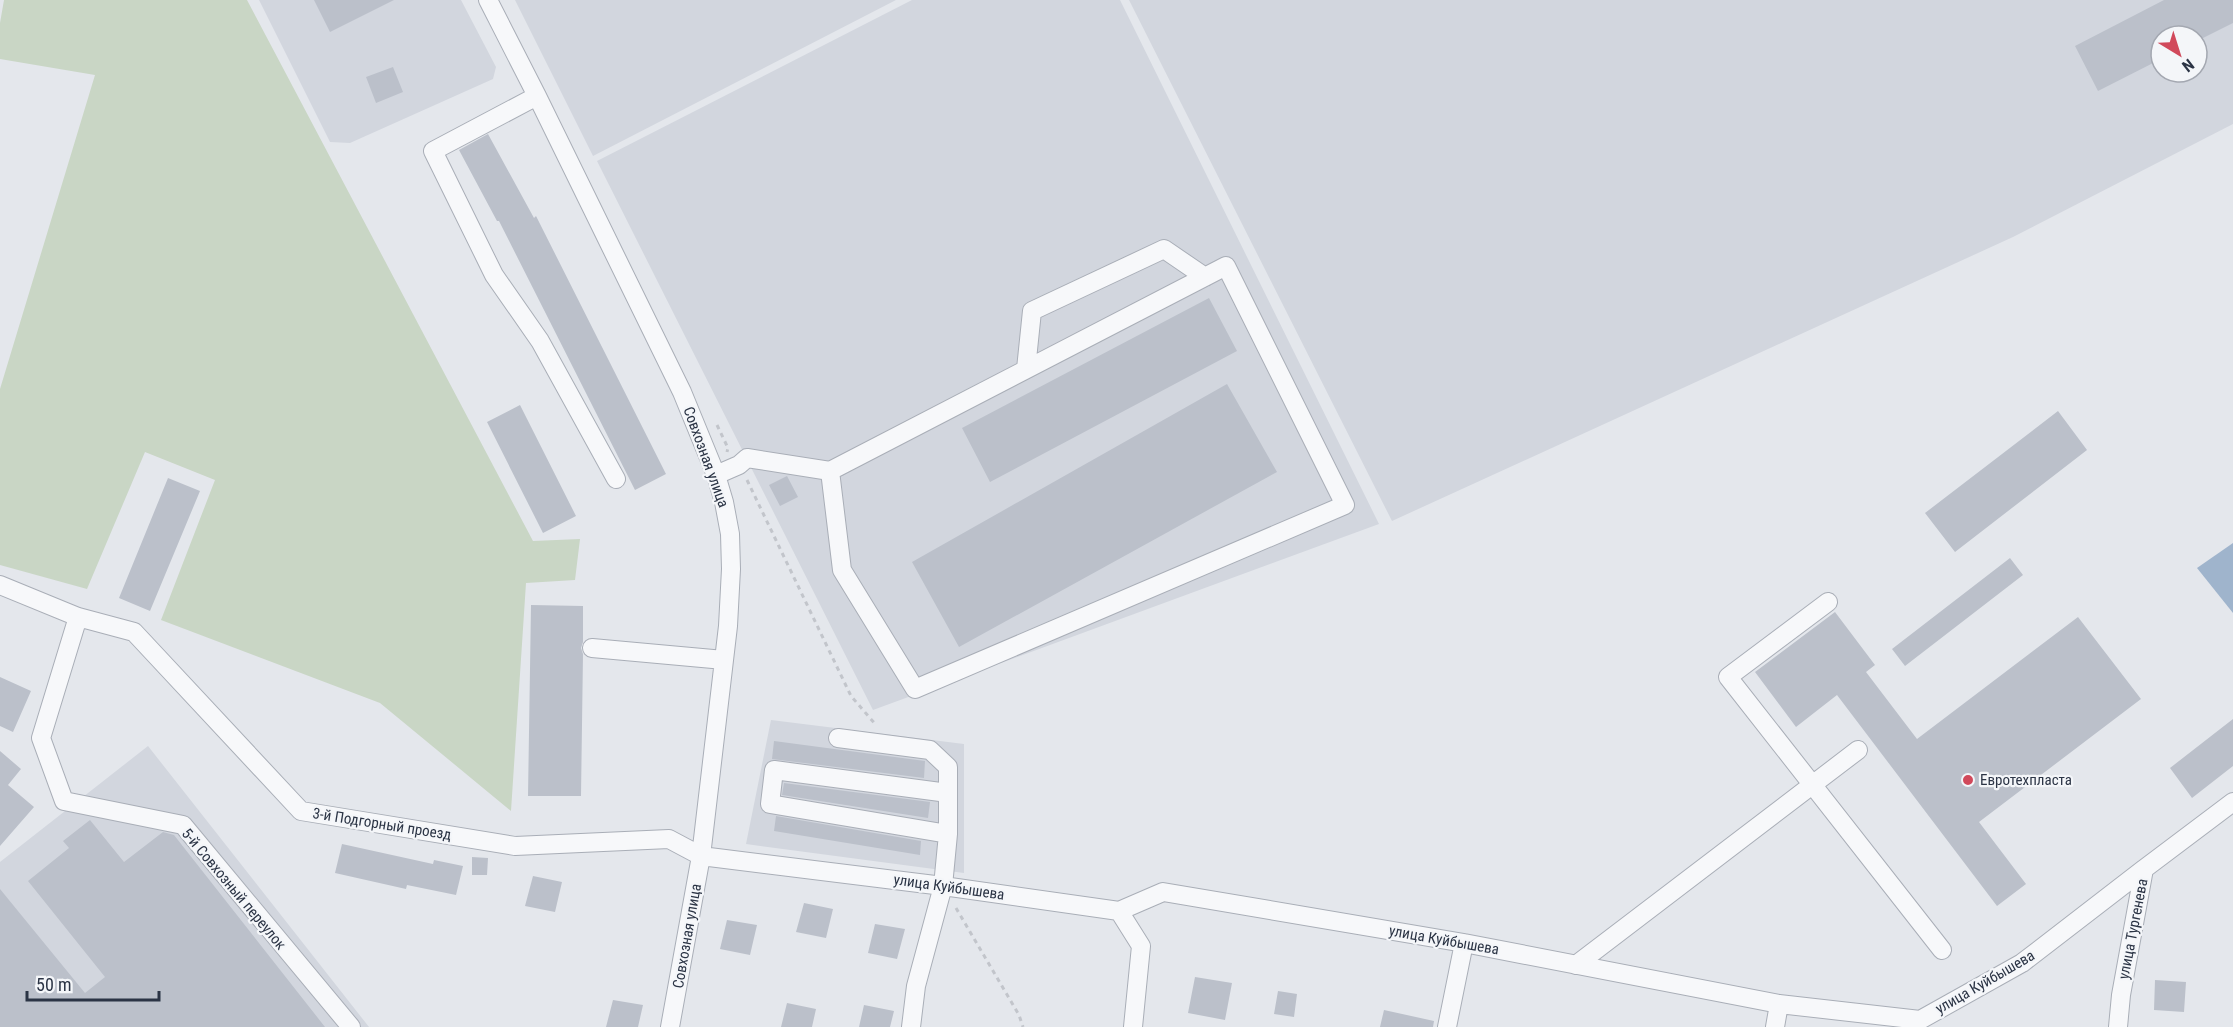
<svg xmlns="http://www.w3.org/2000/svg" width="2233" height="1027" font-family="'Roboto Condensed',sans-serif">
	<rect width="100%" height="100%" fill="#e4e7ec"/>
	<path fill="#d2d6de" fill-rule="evenodd" d="M259,0h202l35,67 -3,12 -143,64 -20,-1z
		M515,0h381l-303,156z
		M912,0h208l259,524 -506,186 -276,-549z
		M1129,0h1104v124l-220,113 -621,284zM2161,36h36v36h-36z
		M771,720l193,24v129l-218,-29z
		M148,746l221,281h-369v-165z"/>
	<path fill="#c9d6c5" d="M4,0h243l286,541 47,-2 -5,41 -49,3 -15,228 -131,-108 -219,-83 54,-140 -70,-28 -58,137 -87,-24v-176l95,-314 -95,-16v-36z"/>
	<path fill="#9fb4cc" d="M2233,543v70l-36,-45z"/>
	<path fill="#bbc0ca" d="M314,0h80l-64,32z
		M2164,0h69v23l-36,18v-5h-36v23l-63,32 -23,-45z
		M393,67l10,25 -27,11 -10,-26z
		M488,134l46,84 2,-2 130,258 -31,16 -136,-269h-2l-38,-71z
		M1209,298l28,53 -247,131 -28,-54z
		M1227,384l50,88 -318,175 -47,-85z
		M520,405l56,111 -33,17 -56,-111z
		M2058,411l29,39 -132,102 -30,-39z
		M787,476l11,21 -18,9 -11,-21z
		M168,478l32,13 -50,120 -31,-13z
		M2010,558l13,17 -118,91 -13,-17z
		M531,605l52,1v36l-2,6 2,6 -2,142h-53z
		M1835,612l40,53 -9,7 51,67 161,-122 63,82 -162,123 47,62 -29,22 -160,-211 -41,32 -41,-55z
		M0,677l31,14 -18,41 -13,-6z
		M2233,719v47l-41,32 -22,-30z
		M774,741l151,20 -1,17 -152,-19z
		M0,751l21,18 -13,16 26,22 -34,39z
		M784,783l146,19 -2,16 -146,-23z
		M776,816l145,25 -1,14 -146,-24z
		M90,820l34,42 39,-30 11,3 151,192h-325v-138l85,104 20,-16 -77,-96 41,-33 -6,-7z
		M342,844l91,20 1,-4 29,6 -7,29 -49,-10 -1,4 -71,-16z
		M472,857l16,1 -1,17h-15z
		M533,876l29,6 -7,30 -30,-6z
		M804,903l29,6 -7,29 -30,-6z
		M727,920l30,5 -7,30 -30,-6z
		M875,924l30,5 -8,30 -29,-6z
		M1195,977l37,6 -7,37 -37,-7z
		M2155,980l31,2 -2,30 -30,-2z
		M1278,991l19,3 -3,23 -20,-3z
		M613,1000l30,5 -5,22h-32z
		M787,1003l29,6 -4,18h-31z
		M864,1005l30,6 -4,16h-31z
		M1384,1010l50,11 -1,6h-53z"/>
	<g fill="none" stroke-linecap="round" stroke-linejoin="round">
		<g stroke="#a9aeb7" stroke-width="20">
			<path id="minor" d="M488,0l49,96 145,296 34,83 8,27 6,32 1,35 -3,57 -27,230 -31,171
				M537,96l-104,55 61,124 46,66 76,138
				M1026,369l6,-58 132,-62 41,28
				M716,475l23,-10 8,-7 83,13 12,99 73,119 430,-184 -119,-239 -396,205
				M0,585l78,32 56,15 167,179 214,35 154,-7 32,17 242,30 176,25 44,-19 301,51 315,61 141,16 102,-57 122,-94
				M1828,602l-100,75 214,273
				M78,617l-37,121 23,63 119,24 168,202
				M592,648l132,12
				M838,738l92,12 18,17v67l-5,52 -27,100 -5,41
				M948,793l-174,-23 -4,34 178,30
				M1119,911l22,35 -8,81
				M1576,965l282,-215
				M1447,1027l17,-84
				M1775,1027l4,-23
				M2118,1027l3,-32 23,-126 89,-67"/>
		</g>
		<path stroke="#c2c5cb" stroke-width="3" stroke-dasharray="4.5 4.5" stroke-linecap="butt" d="M717,425l11,23 -1,4
			M747,480l104,216 25,29
			M956,908l63,107 4,12"/>
		<use href="#minor" stroke="#f7f8fa" stroke-width="18"/>
	</g>
	<circle fill="#d1495b" stroke="#f4f6f9" stroke-width="2" cx="1968" cy="780" r="6"/>
	<g text-anchor="middle" stroke-width="4.5" stroke-linejoin="round" paint-order="stroke">
		<g font-size="15" fill="#2b3445" stroke="#f4f6f9">
			<text transform="translate(706 457) rotate(70)" y="5">Совхозная улица</text>
			<text transform="translate(382 824) rotate(9)" y="5">3-й Подгорный проезд</text>
			<text transform="translate(949 887) rotate(8)" y="5">улица Куйбышева</text>
			<text transform="translate(234 889) rotate(50)" y="5">5-й Совхозный переулок</text>
			<text transform="translate(2133 929) rotate(-79)" y="5">улица Тургенева</text>
			<text transform="translate(687 936) rotate(-80)" y="5">Совхозная улица</text>
			<text transform="translate(1444 940) rotate(10)" y="5">улица Куйбышева</text>
			<text transform="translate(1985 982) rotate(-30)" y="5">улица Куйбышева</text>
		</g>
		<g font-size="15" fill="#2b3445" stroke="#f4f6f9" text-anchor="start">
			<text x="1980" y="785">Евротехпласта</text>
		</g>
	</g>
	<g transform="translate(2179 54) rotate(142)"><circle r="28" fill="#f4f6f9" stroke="#a4a8b1" stroke-width="1.5"/>
	<path d="M0-4.5L10 22L0 15L-10 22Z" fill="#d1495b"/>
	<text y="-9" font-size="16" font-weight="bold" text-anchor="middle" fill="#2b3445">N</text>
	</g>
	<path d="M27 991v9h132v-9" fill="none" stroke="#2b3445" stroke-width="3"/>
	<text x="36" y="991" font-size="18" fill="#2b3445" stroke="#f4f6f9" stroke-width="4.5" paint-order="stroke">50 m</text>
</svg>
